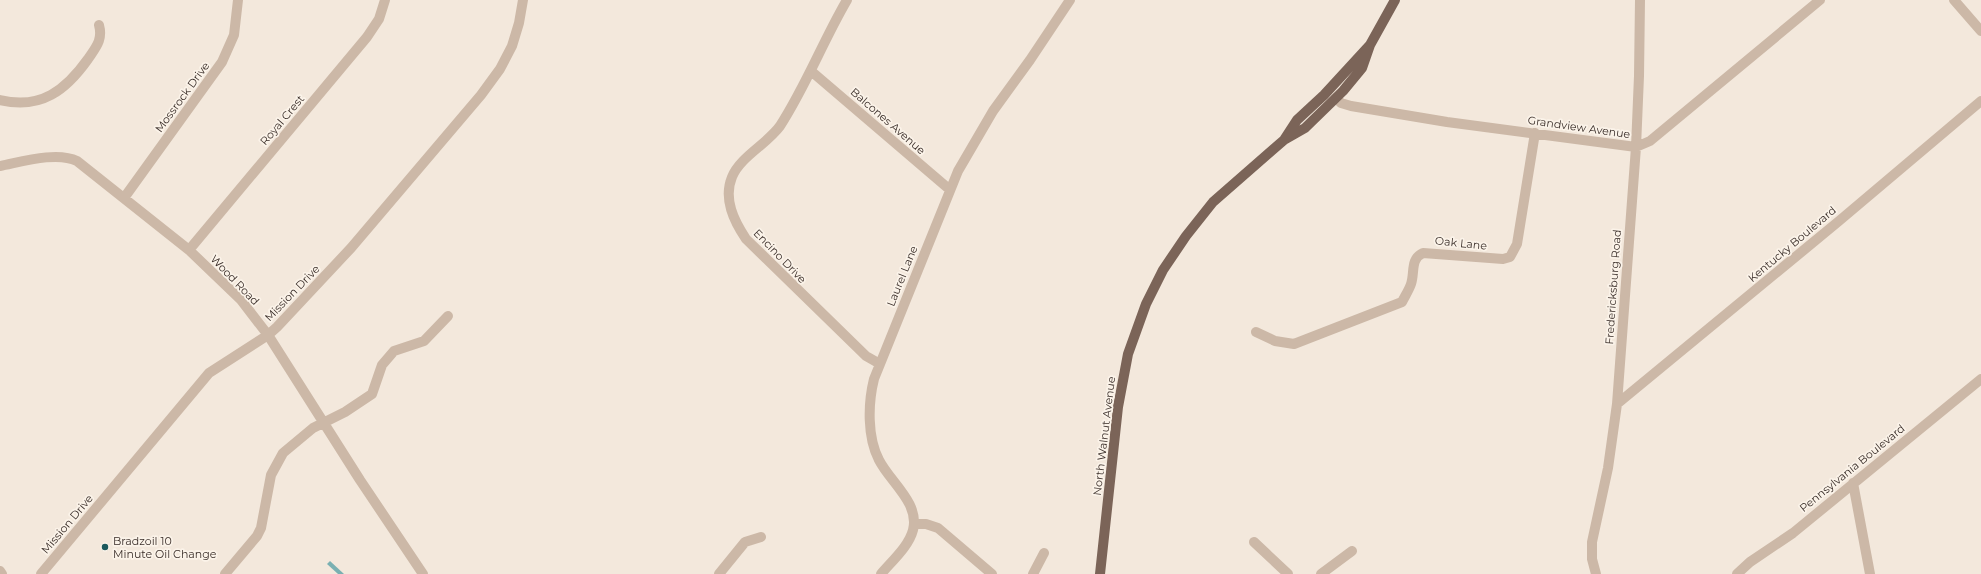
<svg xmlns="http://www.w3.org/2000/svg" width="1981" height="574" font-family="Montserrat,sans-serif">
	<rect width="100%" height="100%" fill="#f3e8dc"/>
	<path fill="#7ab0b2" d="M330,561l14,13h-6l-11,-10z"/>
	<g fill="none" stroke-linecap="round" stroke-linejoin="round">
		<path stroke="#ccb8a7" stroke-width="10" d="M847,0c-24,41 -41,86 -67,126 -13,18 -40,31 -48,51 -9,22 2,44 14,62l120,117 14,8
			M1954,0l27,31
			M811,71l138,118
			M1336,98l5,5 10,3 96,16 189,25 14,-6 170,-141
			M0,100c41,10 66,-10 88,-41 8,-12 15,-19 11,-34
			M0,166c21,-4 57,-15 77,-5l112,89 52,50 27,35 92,145 63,94
			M124,198l98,-136 12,-27 4,-35
			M189,250l178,-213 12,-18 6,-19
			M1256,332l19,9 19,3 108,-42c3,-6 7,-12 9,-18 4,-12 -1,-25 12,-31l80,6 7,-2 7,-13 18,-111
			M1617,404l222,-183 142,-120
			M1853,483l17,91
			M914,524h12l12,4 54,46
			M1254,542l34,32
			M0,571l2,3
			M41,574l168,-201 59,-38 9,-8 74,-79 130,-153 19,-26 12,-23 7,-23 4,-23
			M225,574l32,-38 4,-8 10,-53 12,-22 30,-25 32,-16 27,-18 10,-29 12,-14 30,-10 24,-25
			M719,574l26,-32 16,-5
			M881,574c11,-13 28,-28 32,-44 7,-27 -23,-48 -34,-70 -12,-23 -11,-57 -5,-81l84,-208 35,-60 37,-51 40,-60
			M1033,574l11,-21
			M1321,574l31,-23
			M1596,574l-4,-15v-17l16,-74 9,-64 19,-257 3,-71 1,-76
			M1737,574l13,-12 43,-29 188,-154"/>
		<path stroke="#7b6458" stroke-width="10" d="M1284,140l13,-20 27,-25 46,-50 25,-45
			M1100,574l18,-167 10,-53 18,-50 17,-34 23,-34 27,-34 71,-62 21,-12 38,-37 19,-23 8,-23"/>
	</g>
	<circle fill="#1b595d" stroke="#fbf3e9" stroke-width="1.5" cx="105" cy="547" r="4"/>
	<g text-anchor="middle" stroke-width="3.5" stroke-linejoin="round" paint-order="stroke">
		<g font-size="11" fill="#392d28" stroke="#fbf3e9">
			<text transform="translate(182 97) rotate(-54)" y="4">Mossrock Drive</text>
			<text transform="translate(282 120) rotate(-50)" y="4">Royal Crest</text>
			<text transform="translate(888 121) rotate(41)" y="4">Balcones Avenue</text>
			<text transform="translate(1579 127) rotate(8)" y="4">Grandview Avenue</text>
			<text transform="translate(1461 243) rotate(6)" y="4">Oak Lane</text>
			<text transform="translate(1792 244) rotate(-40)" y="4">Kentucky Boulevard</text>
			<text transform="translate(780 256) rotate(46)" y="4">Encino Drive</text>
			<text transform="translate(902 276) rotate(-68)" y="4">Laurel Lane</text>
			<text transform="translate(235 280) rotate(46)" y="4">Wood Road</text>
			<text transform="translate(1613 287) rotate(-86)" y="4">Fredericksburg Road</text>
			<text transform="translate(292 293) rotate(-46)" y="4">Mission Drive</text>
			<text transform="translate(1104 436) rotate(-83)" y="4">North Walnut Avenue</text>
			<text transform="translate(1852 468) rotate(-39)" y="4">Pennsylvania Boulevard</text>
			<text transform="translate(67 524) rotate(-50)" y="4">Mission Drive</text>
		</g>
		<g font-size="11" fill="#392d28" stroke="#fbf3e9" text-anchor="start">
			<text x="113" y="545">Bradzoil 10<tspan x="113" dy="13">Minute Oil Change</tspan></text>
		</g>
	</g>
</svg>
